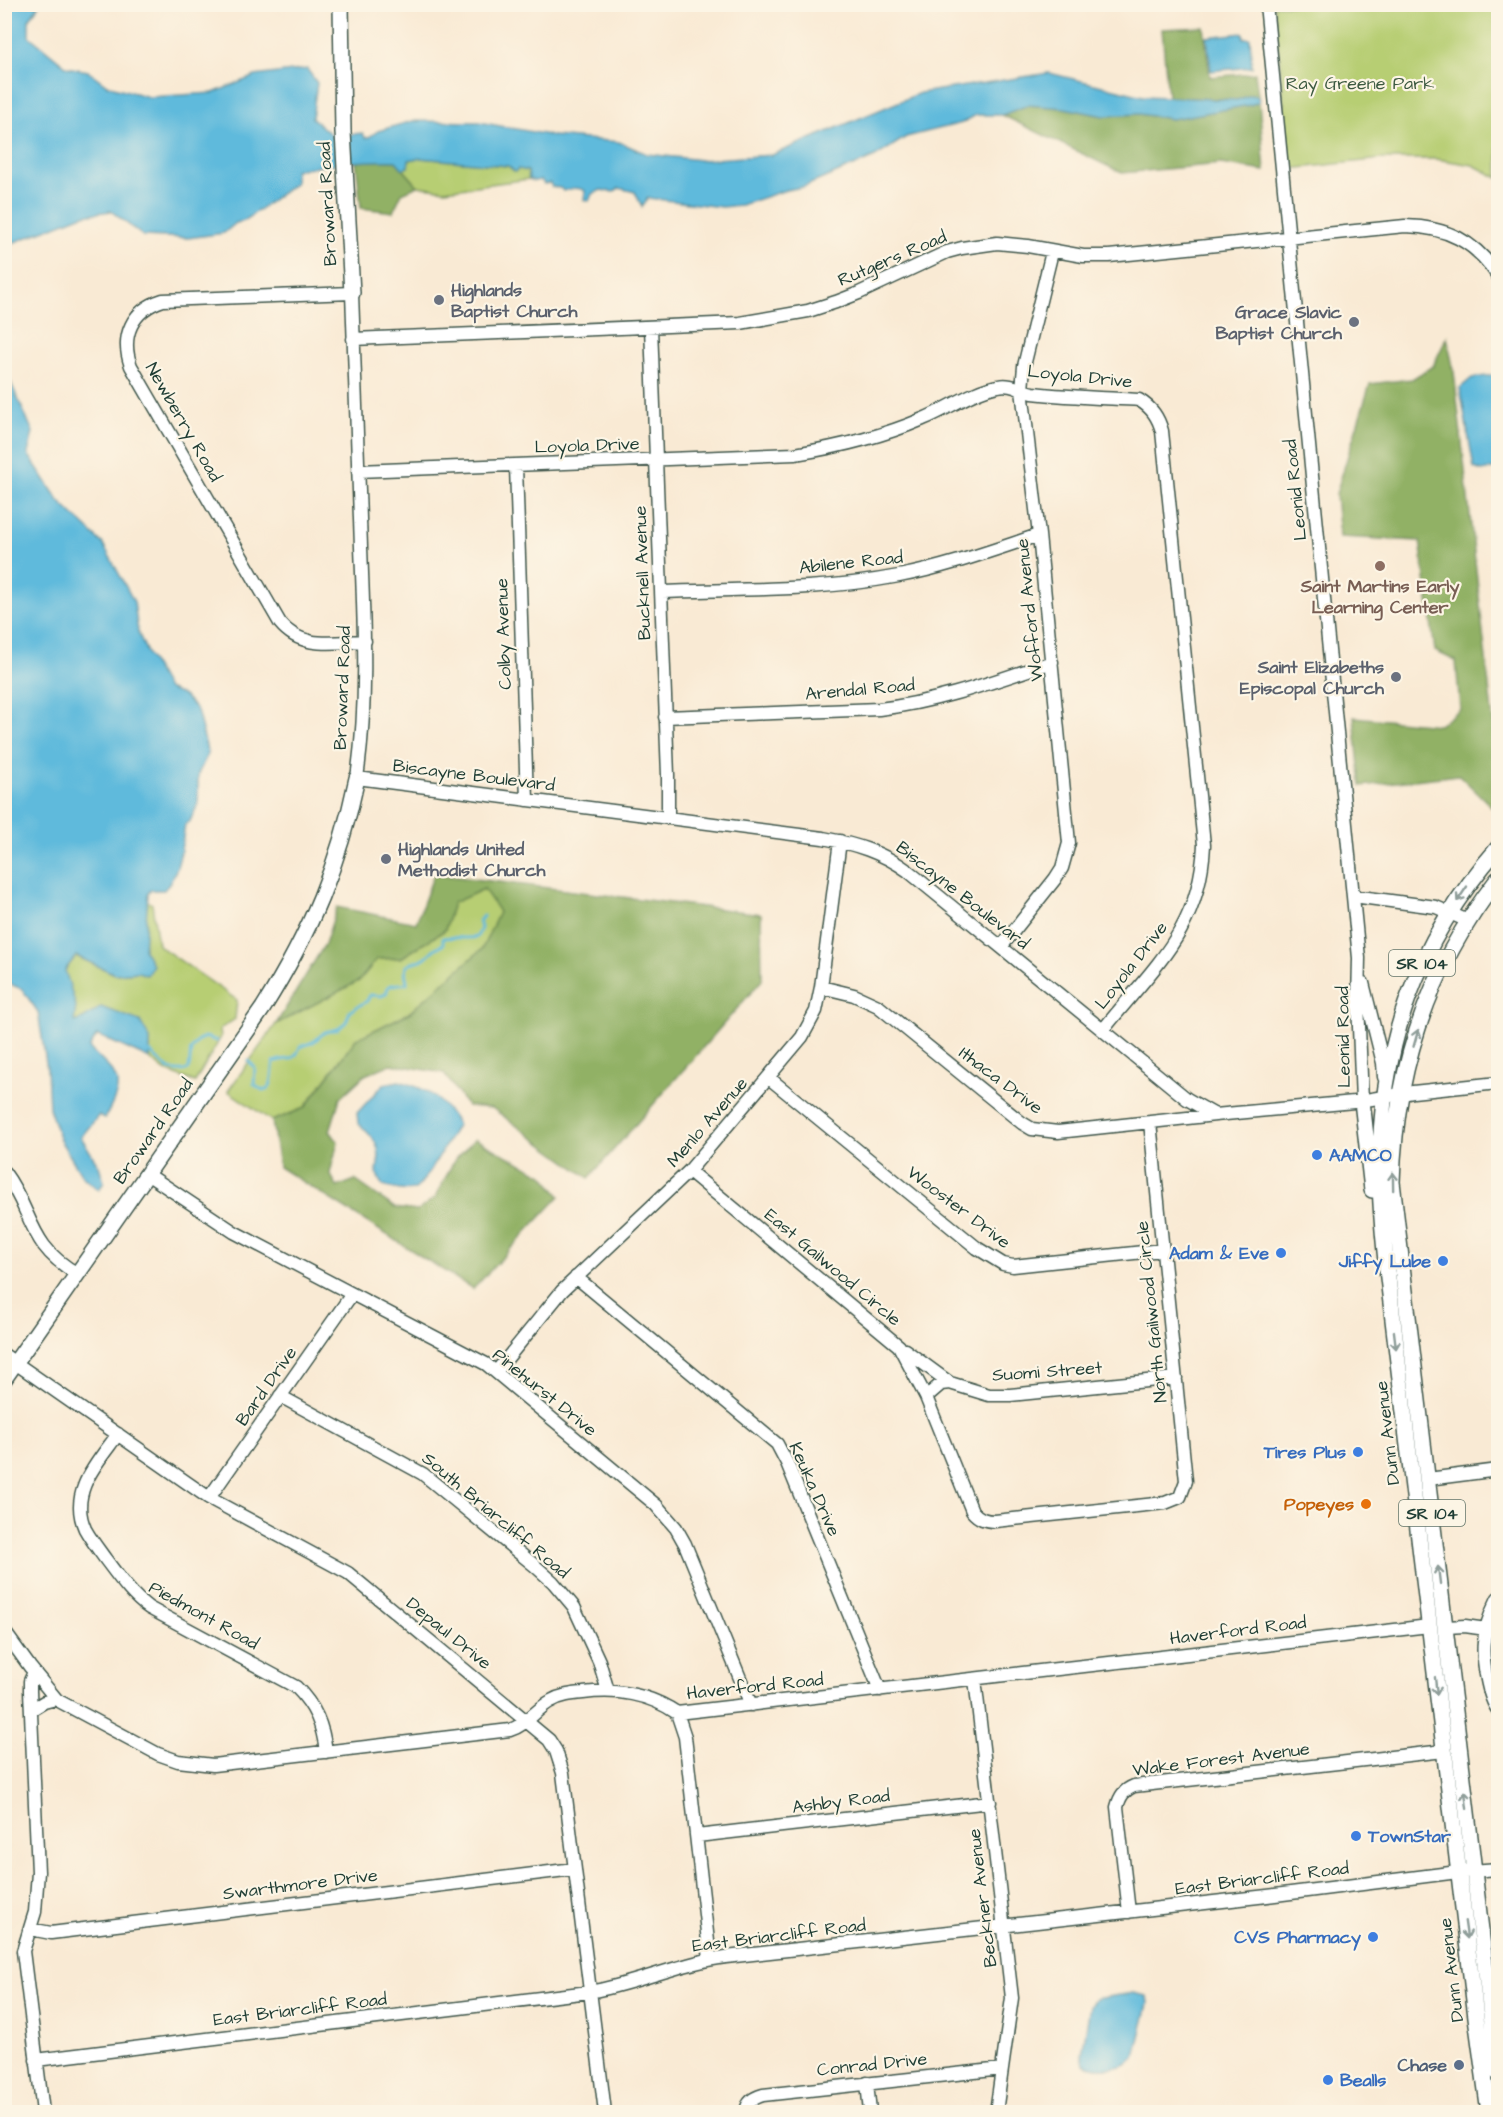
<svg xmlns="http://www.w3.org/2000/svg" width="1503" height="2117" font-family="'Architects Daughter',sans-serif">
	<rect width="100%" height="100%" fill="#fcf5e5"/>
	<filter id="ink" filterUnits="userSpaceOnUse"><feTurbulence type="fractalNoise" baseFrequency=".0167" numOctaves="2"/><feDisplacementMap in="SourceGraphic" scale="12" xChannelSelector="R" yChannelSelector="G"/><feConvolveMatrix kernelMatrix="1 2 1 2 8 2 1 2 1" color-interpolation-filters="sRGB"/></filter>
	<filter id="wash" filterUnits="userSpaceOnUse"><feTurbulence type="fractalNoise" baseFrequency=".008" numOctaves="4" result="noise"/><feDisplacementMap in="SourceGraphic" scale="24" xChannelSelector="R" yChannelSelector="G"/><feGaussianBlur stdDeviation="1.35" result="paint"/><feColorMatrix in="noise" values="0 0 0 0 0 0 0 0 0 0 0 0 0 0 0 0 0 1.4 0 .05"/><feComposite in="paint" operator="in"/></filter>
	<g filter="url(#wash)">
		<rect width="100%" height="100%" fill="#f9ead4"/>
		<path fill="#b7ce73" stroke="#6b8654" stroke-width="1.5" d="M1274,5h224v173l-25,-13 -37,-6h-54l-92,10z
			M420,158l88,8 20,5 1,8 -84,11 -27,-4 -15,-17 5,-2v-8z
			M484,889l16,23 -18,37 -73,64 -53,26 -52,69 -32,13 -44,-30 48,-67 83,-43 18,-22 24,-1 44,-28 7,-27z
			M146,900l6,4 6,41 79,55 -2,19 -15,10 1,8 -26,45 -30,-11 -15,-12v-20l-49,-32 -18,12 -10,4 -8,-53 11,-14 39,18 23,-2 6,-22z"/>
		<path fill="#91b165" stroke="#58774c" stroke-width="1.5" d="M1204,27l6,50 45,-4 3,23 -7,-1 -14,5 -69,-3 -6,-68z
			M1259,102l6,69 -44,-7 -99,9 -120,-58 26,-10 36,3 40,8 35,-2 33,5 78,-14z
			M374,160l22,1 22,25 -16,7 -9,19 -32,-4 -5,-47z
			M1447,337l7,35 40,359h4v82l-39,-38 -98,11 -7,-69 85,8 21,-16 -4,-48 -21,-10 -15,-110 -80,-4 -4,-43 34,-110 42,-5 21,-13z
			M434,874l327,40 1,66 -173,198 -97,-70 -25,-2 -23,-33 -53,-9 -26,11 -25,23 -10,33 8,11 -8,31 7,14 18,-7 40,28 22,3 18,-13 19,-37 21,-22 68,36 17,21 -87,93 -194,-122 -7,-46 33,-13 51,-69 53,-26 73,-64 17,-37 -15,-23 -31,14 -8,27 -44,28 -24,1 -18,22 -83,43 49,-80 12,-37 79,16z"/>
		<path fill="#5fbadc" stroke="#3f7c88" stroke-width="1.5" d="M5,5h34l-10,15v16l38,31 21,4 19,14 42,12 64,-4 42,-17 52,-7 10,14 -5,35 21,18 30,-3 2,5 4,-1 9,-6 34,-10 67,1 75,14 65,6 28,12 54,6 71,-5 148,-62 129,-20 94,23 94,4 14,-5 7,1 1,6 -9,3 -78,14 -33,-5 -35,2 -40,-8 -36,-3 -26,10h-26l-14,8 -56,14 -31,20 -72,30 -17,3 -45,15 -19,2 -74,-9 -6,9 -7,-15 -16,-4 -5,4 -13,-2 -9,4 -3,7 -5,-1 1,-9c-5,-4 -16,-3 -21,0l-4,-3 -8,-1 -2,-4 -6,1 -3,-4 -7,1 -5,-2 -1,-8 -10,-2 -3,3 -7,-6 -88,-8 -11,2 -1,7 -5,2 -7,-8c-35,-1 -67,3 -101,9v13l-51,38 -8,2 -12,10 -36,5 -45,-2 -32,-25 -28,4 -78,31z
			M1243,33l1,5h6l2,29 -41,4 -4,-34z
			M5,370l28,62 -5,22 31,47 44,43 31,58 4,30 9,21 20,36 17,7 13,14 11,44 -10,20v30l-8,17 -5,4c-4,23 -5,48 -21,65h-13l-3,3 -4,57 9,15 -6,10 -9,-3 -23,2 -39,-18 -11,14 11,36 -2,16 9,-3 18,-12 39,14 10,18v20l-53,-24 -8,13c29,29 38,30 16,70l-6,-3 -18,22 18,29 5,16 -5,8 -16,-13 -23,-37 -11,-32 -2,-39 -9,-57 -16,-23 -17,-7z
			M1494,375l4,5v88l-16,3 -8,-3 -14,-80 12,-10z
			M399,1081c29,8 41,16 58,42v3c-8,12 -33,59 -42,63 -10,4 -22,-1 -32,-3 -12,-17 -1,-22 -5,-37 -3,-11 -13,-19 -20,-26l-1,-10 27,-29z
			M1133,1993l14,3 1,8 -13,53c-11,13 -36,14 -51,7l-2,-9 8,-49 5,-7z"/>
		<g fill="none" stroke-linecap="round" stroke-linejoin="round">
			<path stroke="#5fbadc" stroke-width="3" d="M150,1052c12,11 22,25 39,17l2,-19 7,-10 7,-3 12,4
				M249,1061l6,7 -1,16c21,19 17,-11 20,-22 15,-7 18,4 26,-15l13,-5 12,-10 13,-3 8,-7 4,-11 17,-10 3,-6 11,1 5,-2 2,-7c6,-4 12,-2 19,-4 0,-5 -3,-10 -1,-15 3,-8 11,-5 17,-9 7,-4 11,-13 20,-14v-7c12,-2 23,2 34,-1l4,-9 -2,-7 4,-5"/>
		</g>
	</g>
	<g filter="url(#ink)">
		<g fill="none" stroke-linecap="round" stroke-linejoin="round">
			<g stroke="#40574c" stroke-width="15">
				<path id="minor" d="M1266,4l93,954 -1,44 4,99
					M651,327l17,448v43
					M353,339l387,-16 68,-12 28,-9 23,-9 88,-41 15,-4 35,-5 31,3 55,10h26l296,-30c42,1 70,15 93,50
					M516,466l11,334
					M358,471l437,-17c44,-7 86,-17 128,-35 23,-9 51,-29 75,-33 15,-3 22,5 35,7 35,4 71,5 106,7 13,8 19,17 23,31l42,414c-4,86 -51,122 -101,185
					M661,592c79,-3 160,-1 238,-16 48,-9 94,-26 140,-41
					M365,641c-32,1 -63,9 -85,-18l-149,-257c-11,-30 1,-56 32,-66l189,-7c3,85 6,169 9,254 3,78 7,154 -4,231l466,60c32,6 59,14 85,33l279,228 28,16 139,-13 59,-10 85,-9
					M665,717l214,-8c60,-7 116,-28 173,-47
					M1353,896l83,11 32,14
					M1001,947l54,-68 7,-11 7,-25 -30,-308 -17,-145 2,-24 28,-114
					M1363,983l20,80 1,14
					M821,987l33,8 24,11 144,117 10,6 26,3 157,-17
					M769,1078l208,170 26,16 10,2 149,-16
					M689,1171l210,175 27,51 46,114c7,8 13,10 23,10l170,-18 15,-6 6,-16 -36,-359
					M4,1172c30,40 23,74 74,102
					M147,1174l87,58 252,132 170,141 20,23 9,16 66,161
					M576,1277l201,167 10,19 93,227
					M905,1350l45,33
					M4,1355l205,143 139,75 201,167 7,11 7,22 42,339
					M496,1372l66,-81 127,-120 113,-134 14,-26 5,-24 19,-146
					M280,1396l143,78 111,91 19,17 21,25 25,54 9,30
					M926,1397l15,-13 9,-1 39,12h21l166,-17
					M118,1434c-20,28 -50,58 -33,95 6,11 14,21 21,31 13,17 25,35 43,48l147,79c19,19 27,38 30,65
					M1428,1479l70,-9
					M209,1498l143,-204
					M1498,1598c-6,12 -13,30 -14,44 -2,17 4,55 14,68
					M1446,1627l19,-1 21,3
					M4,1631l26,36 27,33 101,54 20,7 35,4 297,-35c17,-5 26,-21 41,-29 10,-6 21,-7 32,-8 34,-4 65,0 94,20l752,-87
					M34,1672l-4,9v10l8,181 -3,40 -12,39 20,161
					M975,1679l37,319 -16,114
					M31,1710l13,-8 12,-3
					M677,1713l8,24 25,222
					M697,1836l293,-34
					M1129,1912l-12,-105c3,-11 7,-17 17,-21l310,-35
					M30,1929l21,4 523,-64
					M36,2060l553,-68c47,-8 90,-29 137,-35l541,-61 191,-24 40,-3
					M867,2083l3,29
					M746,2112c1,-10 7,-14 17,-17l239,-26"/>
			</g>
			<g stroke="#40574c" stroke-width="18">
				<path id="major" d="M341,4l2,128 9,161
					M1498,879c-69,88 -103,191 -106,303l106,891
					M1362,1101l10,89
					M4,1379l259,-371c47,-75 76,-143 94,-230
					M1489,2112l-13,-95 -90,-756c-3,-28 -6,-58 -6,-86 -1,-127 35,-232 118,-327"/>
			</g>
			<use href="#minor" stroke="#fff" stroke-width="12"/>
			<use href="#major" stroke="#fff" stroke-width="15"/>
		</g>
		<defs><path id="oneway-shaft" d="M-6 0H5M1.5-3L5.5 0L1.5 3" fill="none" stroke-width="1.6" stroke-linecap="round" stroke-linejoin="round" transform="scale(1.5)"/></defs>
		<g stroke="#8f9e9a">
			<use href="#oneway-shaft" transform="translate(1462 894) rotate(124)"/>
			<use href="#oneway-shaft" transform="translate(1416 1038) rotate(-74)"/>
			<use href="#oneway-shaft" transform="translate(1393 1181) rotate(-91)"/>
			<use href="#oneway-shaft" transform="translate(1395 1340) rotate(83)"/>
			<use href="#oneway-shaft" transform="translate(1439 1575) rotate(-97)"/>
			<use href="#oneway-shaft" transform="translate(1436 1686) rotate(83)"/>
			<use href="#oneway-shaft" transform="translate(1466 1800) rotate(-97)"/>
			<use href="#oneway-shaft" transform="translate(1466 1930) rotate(82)"/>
		</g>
	</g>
	<g fill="#6b7280" stroke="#fcf5e5" stroke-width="2">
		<circle cx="439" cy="300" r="6"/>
		<circle cx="1354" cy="322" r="6"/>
		<circle cx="1396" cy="677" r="6"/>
		<circle cx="386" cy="859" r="6"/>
	</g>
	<circle fill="#8d6e63" stroke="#fcf5e5" stroke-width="2" cx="1380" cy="566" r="6"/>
	<g fill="#3f7fe0" stroke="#fcf5e5" stroke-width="2">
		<circle cx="1317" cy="1155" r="6"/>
		<circle cx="1281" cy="1253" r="6"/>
		<circle cx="1443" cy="1261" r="6"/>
		<circle cx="1358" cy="1452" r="6"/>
		<circle cx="1356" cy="1836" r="6"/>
		<circle cx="1373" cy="1937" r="6"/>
		<circle cx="1328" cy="2080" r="6"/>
	</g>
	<circle fill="#e8710a" stroke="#fcf5e5" stroke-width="2" cx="1366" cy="1504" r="6"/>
	<circle fill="#5c6f8a" stroke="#fcf5e5" stroke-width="2" cx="1459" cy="2065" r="6"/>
	<g text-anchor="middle" stroke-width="4.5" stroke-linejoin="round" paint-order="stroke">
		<g fill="#fcf5e5" stroke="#617469" stroke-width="1.5">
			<rect x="1389" y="950" width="66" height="26" rx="4.5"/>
			<rect x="1399" y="1500" width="66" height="26" rx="4.5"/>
		</g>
		<g font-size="16" font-weight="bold" fill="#1f3d34">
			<text x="1422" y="969">SR 104</text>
			<text x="1432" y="1519">SR 104</text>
		</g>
		<g font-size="18" fill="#3d5a41" stroke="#fcf5e5">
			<text x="1360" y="89">Ray Greene Park</text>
		</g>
		<g font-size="18" fill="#1f3d34" stroke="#fcf5e5">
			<text transform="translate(327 204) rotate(-93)" y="6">Broward Road</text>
			<text transform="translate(892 258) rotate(-23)" y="6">Rutgers Road</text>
			<text transform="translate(1080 376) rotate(6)" y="6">Loyola Drive</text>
			<text transform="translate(184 422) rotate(60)" y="6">Newberry Road</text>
			<text transform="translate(587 445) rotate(-2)" y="6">Loyola Drive</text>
			<text transform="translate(1295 490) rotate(-96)" y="6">Leonid Road</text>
			<text transform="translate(851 562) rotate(-6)" y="6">Abilene Road</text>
			<text transform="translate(642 573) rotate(-92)" y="6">Bucknell Avenue</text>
			<text transform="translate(1029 610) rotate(-96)" y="6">Wofford Avenue</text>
			<text transform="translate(503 634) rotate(-92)" y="6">Colby Avenue</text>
			<text transform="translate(342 688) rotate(-88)" y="6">Broward Road</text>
			<text transform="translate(860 689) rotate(-5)" y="6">Arendal Road</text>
			<text transform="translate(474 775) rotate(7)" y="6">Biscayne Boulevard</text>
			<text transform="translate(963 895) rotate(38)" y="6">Biscayne Boulevard</text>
			<text transform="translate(1131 965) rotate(-52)" y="6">Loyola Drive</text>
			<text transform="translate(1343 1037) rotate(-91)" y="6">Leonid Road</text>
			<text transform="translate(1001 1080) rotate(37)" y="6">Ithaca Drive</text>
			<text transform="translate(707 1122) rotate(-49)" y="6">Menlo Avenue</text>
			<text transform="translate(153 1131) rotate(-55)" y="6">Broward Road</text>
			<text transform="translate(959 1207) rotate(37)" y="6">Wooster Drive</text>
			<text transform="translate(833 1267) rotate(40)" y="6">East Gailwood Circle</text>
			<text transform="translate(1151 1312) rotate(-96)" y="6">North Gailwood Circle</text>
			<text transform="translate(1047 1371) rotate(-4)" y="6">Suomi Street</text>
			<text transform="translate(266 1386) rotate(-55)" y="6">Bard Drive</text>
			<text transform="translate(545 1392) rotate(39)" y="6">Pinehurst Drive</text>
			<text transform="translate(1387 1433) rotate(-97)" y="6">Dunn Avenue</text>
			<text transform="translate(815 1489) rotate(66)" y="6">Keuka Drive</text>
			<text transform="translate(496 1515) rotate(40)" y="6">South Briarcliff Road</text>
			<text transform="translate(204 1615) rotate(29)" y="6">Piedmont Road</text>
			<text transform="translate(1238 1630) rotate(-7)" y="6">Haverford Road</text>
			<text transform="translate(449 1633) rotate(39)" y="6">Depaul Drive</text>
			<text transform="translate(755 1686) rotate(-6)" y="6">Haverford Road</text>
			<text transform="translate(1221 1759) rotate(-7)" y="6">Wake Forest Avenue</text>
			<text transform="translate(841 1801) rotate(-7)" y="6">Ashby Road</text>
			<text transform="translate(1262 1878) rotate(-7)" y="6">East Briarcliff Road</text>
			<text transform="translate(300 1884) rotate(-7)" y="6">Swarthmore Drive</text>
			<text transform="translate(982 1898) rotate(-97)" y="6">Beckner Avenue</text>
			<text transform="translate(779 1935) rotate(-7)" y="6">East Briarcliff Road</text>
			<text transform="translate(1451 1970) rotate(-97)" y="6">Dunn Avenue</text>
			<text transform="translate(300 2009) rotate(-7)" y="6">East Briarcliff Road</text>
			<text transform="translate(872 2064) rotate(-6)" y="6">Conrad Drive</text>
		</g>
		<g font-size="18" font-weight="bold" fill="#5b616d" stroke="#fcf5e5" text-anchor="start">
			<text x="451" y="296">Highlands<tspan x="451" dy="21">Baptist Church</tspan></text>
			<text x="1342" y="318" text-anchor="end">Grace Slavic<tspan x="1342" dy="21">Baptist Church</tspan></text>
			<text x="1384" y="673" text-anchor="end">Saint Elizabeths<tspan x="1384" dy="21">Episcopal Church</tspan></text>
			<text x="398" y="855">Highlands United<tspan x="398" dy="21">Methodist Church</tspan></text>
		</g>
		<g font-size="18" font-weight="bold" fill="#785e54" stroke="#fcf5e5">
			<text x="1380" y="592">Saint Martins Early<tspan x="1380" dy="21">Learning Center</tspan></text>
		</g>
		<g font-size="18" font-weight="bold" fill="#366cbe" stroke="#fcf5e5" text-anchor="end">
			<text x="1329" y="1161" text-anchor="start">AAMCO</text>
			<text x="1269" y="1259">Adam &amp; Eve</text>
			<text x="1431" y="1267">Jiffy Lube</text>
			<text x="1346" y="1458">Tires Plus</text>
			<text x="1368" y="1842" text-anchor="start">TownStar</text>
			<text x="1361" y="1943">CVS Pharmacy</text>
			<text x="1340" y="2086" text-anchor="start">Bealls</text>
		</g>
		<g font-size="18" font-weight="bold" fill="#c56008" stroke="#fcf5e5" text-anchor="end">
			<text x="1354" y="1510">Popeyes</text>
		</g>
		<g font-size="18" font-weight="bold" fill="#4e5e75" stroke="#fcf5e5" text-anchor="end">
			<text x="1447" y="2071">Chase</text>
		</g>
	</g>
	<rect width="1503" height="2117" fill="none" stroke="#fcf5e5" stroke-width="24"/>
</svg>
